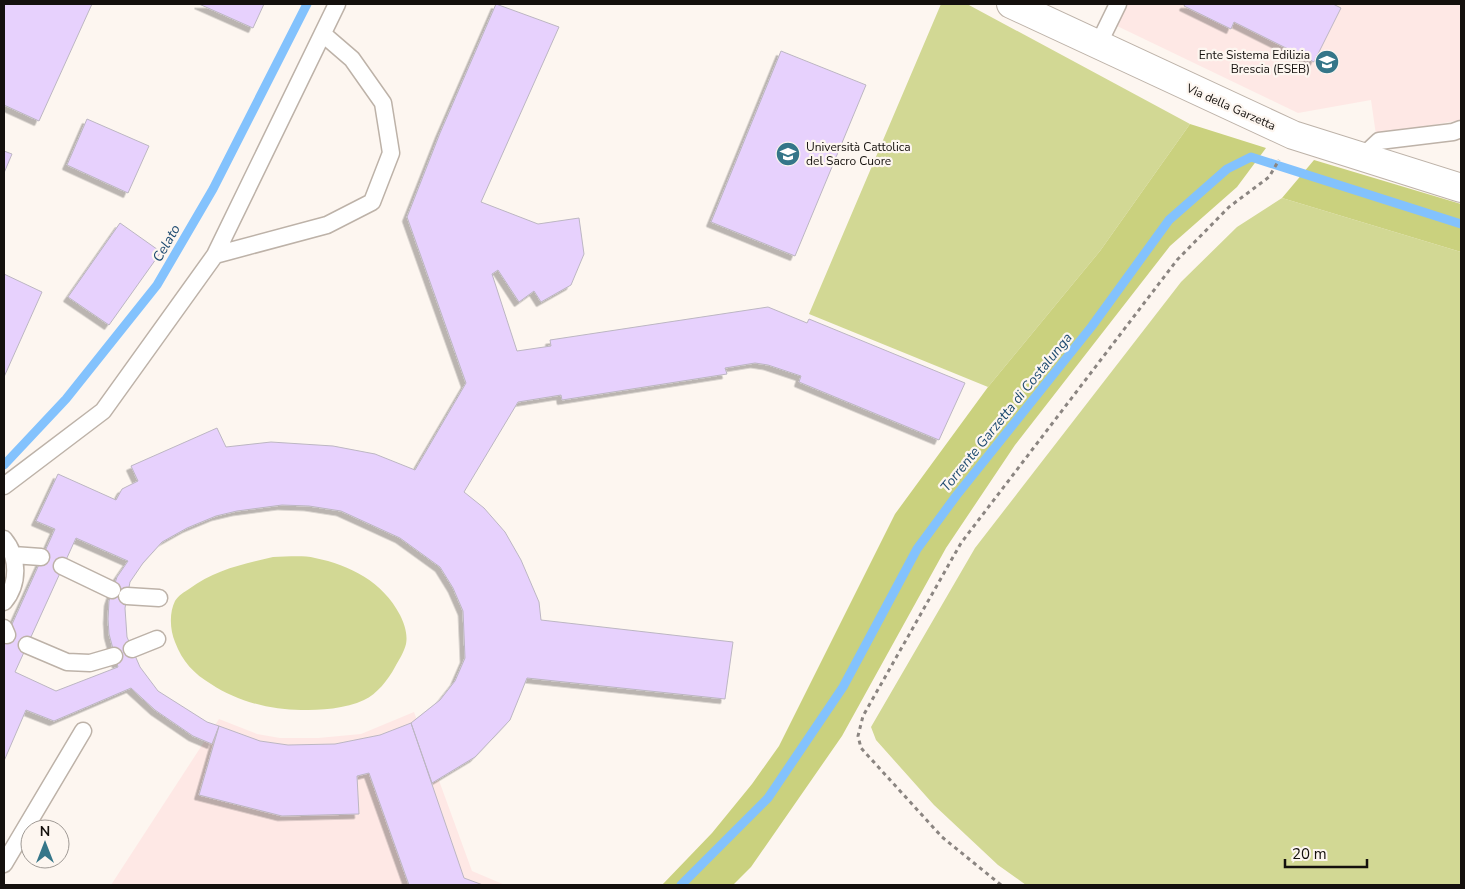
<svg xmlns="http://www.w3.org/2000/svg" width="1465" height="889" font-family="'Nunito Sans',sans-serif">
	<defs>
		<filter id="shadow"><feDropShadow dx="-4.5" dy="4.5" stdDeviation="0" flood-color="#0004"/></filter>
	</defs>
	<rect width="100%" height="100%" fill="#fdf6f0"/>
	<path fill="#fee8e5" d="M1125,4h336v116l-85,15 -5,-35 -73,13 -183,-88z
		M414,712l58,159 33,14h-394l108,-166 38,15 23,4h38l43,-4z"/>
	<path fill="#d2d894" d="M941,4h26l223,120 -90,127 -112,136 -179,-73z
		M1282,198l179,54v633h-435l-28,-20 -64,-60 -58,-65 -5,-13 104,-179 206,-266 56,-55z
		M273,557c13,0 29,-2 42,1 35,7 68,24 85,57 4,8 8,19 6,29 -2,8 -7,16 -11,23 -7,13 -18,27 -31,33 -18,9 -44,10 -63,10 -30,0 -65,-9 -90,-26 -17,-10 -29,-23 -36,-42 -5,-12 -6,-29 0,-41 3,-5 9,-9 14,-12 25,-19 54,-25 84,-32z"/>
	<path fill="#cad17e" d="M1190,124l76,24 -29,39 -67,59 -155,199 -69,103 -104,188 -91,131 -18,18h-71l50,-52 40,-49 27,-38 116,-232 93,-127 112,-136z
		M1314,160l147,44v48l-179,-54z"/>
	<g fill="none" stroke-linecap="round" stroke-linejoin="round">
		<path stroke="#83c2fd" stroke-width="9" d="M4,465l62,-66 91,-114 56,-96 94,-185
			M681,885l87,-87 75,-111 74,-138 39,-53 136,-170 77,-106 58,-51 24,-12 210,67"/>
	</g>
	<path fill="#e7d1fd" stroke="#bcb6c2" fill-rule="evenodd" filter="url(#shadow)" d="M4,4h88l-53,117 -35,-16z
		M199,4h65l-11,24z
		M496,4l63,23 -78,175 57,22 41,-6 5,36 -13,31 -30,17 -7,-11 -15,11 -21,-32 -6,4 25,77 34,-5 -1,-6 218,-33 39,16 2,-4 156,64 -26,57 -140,-58 2,-6 -33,-11 -13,-2 -30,5 2,6 -165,26 -1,-5 -43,7 -54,90 20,16 21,24 16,28 18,42 2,18 192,22 -8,57 -198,-21 -17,42 -35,37 -43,26 -21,-60 29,-23 15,-19 10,-23 -2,-47 -10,-23 -13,-21 -40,-29 -59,-27 -32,-5 -27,-1 -45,6 -21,5 -29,12 -25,14 -19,21 -13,19 -5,26 2,29 13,30 18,24 49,31 12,4 -7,18 -19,-8 -38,-26 -24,-22 -77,33 -28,-11 -22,51v-119l51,-113 -19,-8 22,-47 58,26 6,-11 16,-8 -7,-15 86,-38 9,19 45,-5 62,4 42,8 40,16 51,-87 -59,-166 33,-84zM76,538l52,23 -11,16 -8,24 -1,18 1,15 9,33 -62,24 -41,-19z
		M1185,4h148l8,4 -27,54 -80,-40 -3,7 -47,-23z
		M781,51l85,34 -71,171 -84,-34z
		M87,119l62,27 -21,47 -61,-28z
		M4,151l8,3 -8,19z
		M120,223l41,29 -52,73 -41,-28z
		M4,274l38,18 -38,85z
		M411,723l53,155 19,7h-74l-40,-112 -12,3 2,38 -77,2 -83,-21 20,-69 41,15 28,4 47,-1 45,-9z"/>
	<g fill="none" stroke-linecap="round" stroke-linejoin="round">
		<g stroke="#bdb2a8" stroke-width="19">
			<path id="service" d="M323,34l29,25 31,44 8,50 -19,49 -45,23 -112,30 122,-251
				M1098,45l20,-41
				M1361,158l18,-17 74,-9 8,-3
				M4,486l99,-75 112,-156
				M4,539c15,18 15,45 0,63
				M13,555l28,2
				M62,566l50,24
				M127,596l32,2
				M4,628l3,7
				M27,645l40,17 23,1 24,-7
				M132,649l25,-10
				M4,864l79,-133"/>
		</g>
		<g stroke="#bdb2a8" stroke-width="30">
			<path id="minor" d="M1011,4l282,131 168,53"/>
		</g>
		<path stroke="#8b8581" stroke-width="3" stroke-dasharray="4 4" stroke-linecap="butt" d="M1001,885l-59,-48 -81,-89 -3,-12 5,-20 98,-173 216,-283 52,-53 40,-30 10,-17"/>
		<use href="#service" stroke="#fff" stroke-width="16"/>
		<use href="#minor" stroke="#fff" stroke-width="28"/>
	</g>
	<defs>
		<g id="school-disc" transform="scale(1.25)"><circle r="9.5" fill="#357689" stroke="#fdf6f0"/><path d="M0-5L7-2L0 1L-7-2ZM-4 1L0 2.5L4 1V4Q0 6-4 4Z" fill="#fff"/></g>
		<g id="university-disc" transform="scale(1.25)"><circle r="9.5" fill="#357689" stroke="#fdf6f0"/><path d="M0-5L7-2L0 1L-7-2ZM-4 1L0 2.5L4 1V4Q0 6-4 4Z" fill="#fff"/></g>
	</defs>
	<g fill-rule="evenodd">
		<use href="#school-disc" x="1327" y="62"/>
		<use href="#university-disc" x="788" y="154"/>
	</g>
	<g text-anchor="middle" stroke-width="4.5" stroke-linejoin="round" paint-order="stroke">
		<g font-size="12" fill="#14100d" stroke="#fdf6f0" text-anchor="end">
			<text x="1310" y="59">Ente Sistema Edilizia<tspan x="1310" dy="14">Brescia (ESEB)</tspan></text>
			<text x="806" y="151" text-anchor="start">Università Cattolica<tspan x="806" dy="14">del Sacro Cuore</tspan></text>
		</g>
		<g font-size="12" fill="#14100d" stroke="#fdf6f0">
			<text transform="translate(1231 107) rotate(24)" y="4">Via della Garzetta</text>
		</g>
		<g font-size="14" font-style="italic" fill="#1d4a70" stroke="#fdf6f0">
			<text transform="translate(166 243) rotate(-60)" y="5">Celato</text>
			<text transform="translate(1006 412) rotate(-51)" y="5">Torrente Garzetta di Costalunga</text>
		</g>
	</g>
	<rect width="1465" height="889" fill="none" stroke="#14100d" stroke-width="10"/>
	<g transform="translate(45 844)"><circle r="24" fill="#fdf6f0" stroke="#a09a95"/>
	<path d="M0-4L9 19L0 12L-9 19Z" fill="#357689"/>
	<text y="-8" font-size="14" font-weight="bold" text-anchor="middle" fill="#14100d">N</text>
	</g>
	<path d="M1285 859v8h82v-8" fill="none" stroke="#14100d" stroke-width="2.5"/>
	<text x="1292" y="859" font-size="15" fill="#14100d" stroke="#fdf6f0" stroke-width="4" paint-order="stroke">20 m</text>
</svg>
